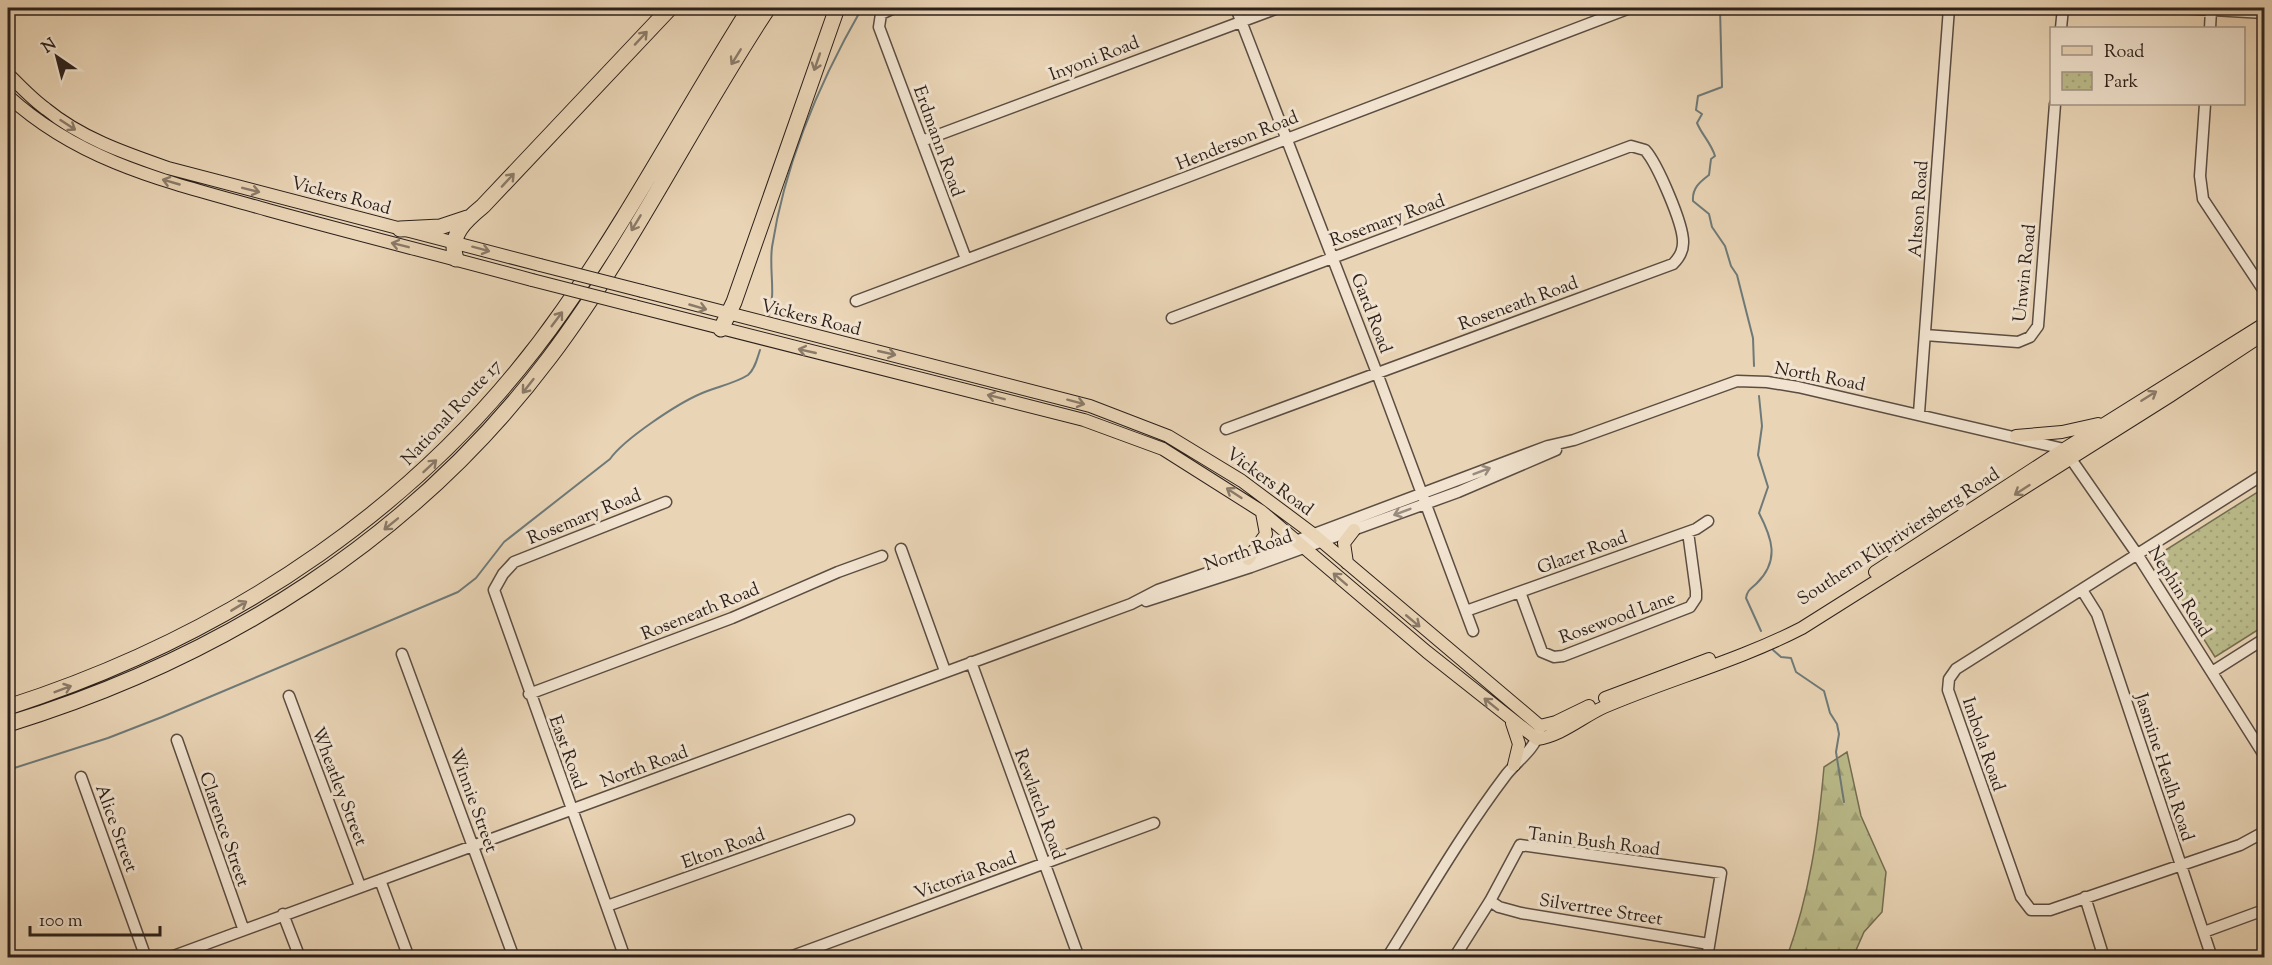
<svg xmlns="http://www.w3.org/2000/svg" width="2272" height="965" font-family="'Sorts Mill Goudy',serif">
	<defs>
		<pattern id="forest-firs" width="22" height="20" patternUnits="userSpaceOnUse" patternTransform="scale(1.5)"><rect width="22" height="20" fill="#bbbb8a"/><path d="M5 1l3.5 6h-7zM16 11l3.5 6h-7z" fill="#a1a076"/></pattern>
		<pattern id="park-dots" width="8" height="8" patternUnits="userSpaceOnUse" patternTransform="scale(1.5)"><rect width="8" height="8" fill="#bbbb8a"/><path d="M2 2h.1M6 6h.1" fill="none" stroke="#a1a076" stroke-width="1.8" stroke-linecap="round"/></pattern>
	</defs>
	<rect width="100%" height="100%" fill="#e9d4b5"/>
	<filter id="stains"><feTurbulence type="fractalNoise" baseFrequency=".00333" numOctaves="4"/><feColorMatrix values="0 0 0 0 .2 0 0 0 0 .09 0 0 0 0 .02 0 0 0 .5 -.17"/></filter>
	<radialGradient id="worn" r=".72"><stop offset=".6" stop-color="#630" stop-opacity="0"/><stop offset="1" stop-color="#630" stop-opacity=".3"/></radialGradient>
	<path fill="url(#forest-firs)" stroke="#746e52" stroke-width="1.5" d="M1847,752l14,64 25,56 -4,40 -18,20 -11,25h-66c23,-65 31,-122 37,-190z"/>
	<path fill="url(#park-dots)" stroke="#746e52" stroke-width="1.5" d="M2264,488v138l-49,31 -62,-99z"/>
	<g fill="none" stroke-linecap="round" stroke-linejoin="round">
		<path stroke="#6e7a79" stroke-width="2" d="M1720,8l2,79 -24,9 -2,14 6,4 -5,9c5,12 14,20 18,33l-4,3 -2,16c-9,7 -17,13 -16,26l16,13 3,13 13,19 6,20 6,9 16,63 1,28
			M769,315c7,-23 0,-45 3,-68 13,-84 48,-166 90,-239
			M1759,396l3,30 -4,29 10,32 -9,26c13,25 21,47 -2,70 -5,5 -10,7 -11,15l15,33
			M1773,650l8,7 10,1 5,14 28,19 6,22 7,11 2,10 -3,18 8,50
			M8,770l100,-32 54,-21 296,-125 18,-14 28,-36 106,-83c14,-20 67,-55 90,-65 15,-7 34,-10 48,-19 7,-6 9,-16 12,-25"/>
		<g stroke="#5b4d42" stroke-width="13">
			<path id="minor" d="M894,8l-13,6 -2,13 87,232
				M1236,8l141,365 96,258
				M2179,8l85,5
				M2061,28l2,-20
				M2210,28l1,-18
				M2205,104l-5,72 3,23 61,92
				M922,141l356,-133
				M856,301l331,-124 443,-169
				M1172,318l459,-172 14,4c12,13 39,75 38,93 0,8 -4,15 -10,21l-447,165
				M1925,335l93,7 12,-5 8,-11 17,-222
				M1919,413l30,-405
				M2264,474l-308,195 -7,10 -1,11 73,207 10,13h19l190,-65 24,-13
				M901,549l44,122
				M2082,590l15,24 115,344
				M1520,592l22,60 12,5 9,-1 127,-49 6,-9v-7l-8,-59
				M1146,601l105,-34 207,-75 98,-42
				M1466,611l230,-82 12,-8
				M402,654l112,304
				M971,662l108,296
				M2212,672l52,-33
				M529,694l203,-76 106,-46 44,-16
				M289,696l71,190
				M177,740l66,188
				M81,777l65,181
				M380,880l29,78
				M2085,897l19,61
				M1490,901l9,6 22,6 188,31
				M607,906l242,-86
				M283,914l17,44
				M2204,932l60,-22
				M168,958l963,-354 27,-14 90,-31 300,-113 26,-6 163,-59 30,1 31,5 266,62 73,105 127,201
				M625,958l-131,-368 9,-16 11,-12 152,-60
				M787,958l367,-135
				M1387,958c39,-62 75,-125 119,-183 10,-13 29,-26 33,-43
				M1454,958l36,-57 30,-56 201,28 -14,85"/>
		</g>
		<g stroke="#2c201b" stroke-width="14">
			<path id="major" d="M8,74c12,12 24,25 38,35 35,29 79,44 122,59l372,97
				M8,96c74,68 165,87 260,114 87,24 176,46 264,70
				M642,291l448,115 78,30 74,45 71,53 227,192 16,-4 33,-16
				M634,306l450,114 79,29 98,62 166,141 110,87c24,-3 45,-22 67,-32 65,-28 134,-46 198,-79l368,-232 94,-62
				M2016,436l46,-4 36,-8
				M1248,559l18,-25 -4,-21
				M1347,563l-3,-20 10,-13
				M1875,572l189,-123 200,-125
				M1605,698l104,-39
				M1512,723l7,21 -5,21"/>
		</g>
		<g stroke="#2c201b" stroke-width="17">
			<path id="highway" d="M400,229l40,-2 27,-9
				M456,259c-8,-24 10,-39 27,-53l187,-198
				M721,329l13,-27 103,-294
				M8,707c224,-72 421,-204 556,-398 68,-97 123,-202 186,-301
				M8,724c215,-66 406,-186 542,-367 82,-109 143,-236 218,-349"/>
		</g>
		<use href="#minor" stroke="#f1e3cf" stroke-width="10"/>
		<use href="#major" stroke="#e9d4b5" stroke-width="12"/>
		<use href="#highway" stroke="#e9d4b5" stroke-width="15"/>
		<g stroke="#2c201b" stroke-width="14" stroke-linecap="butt">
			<path id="major-bridge" d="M540,265l102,26
				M532,280l102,26"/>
		</g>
		<use href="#major-bridge" stroke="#e9d4b5" stroke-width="12"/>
	</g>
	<defs><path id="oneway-shaft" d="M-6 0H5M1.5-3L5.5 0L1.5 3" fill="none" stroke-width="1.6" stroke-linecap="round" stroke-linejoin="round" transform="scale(1.5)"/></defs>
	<g stroke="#8a7a68">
		<use href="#oneway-shaft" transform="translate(641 38) rotate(-47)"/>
		<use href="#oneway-shaft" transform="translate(736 57) rotate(122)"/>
		<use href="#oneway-shaft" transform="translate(817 62) rotate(109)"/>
		<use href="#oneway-shaft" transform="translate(68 125) rotate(33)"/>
		<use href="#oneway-shaft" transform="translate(508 180) rotate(-47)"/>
		<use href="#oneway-shaft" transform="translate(171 182) rotate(-164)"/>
		<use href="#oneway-shaft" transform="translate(251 190) rotate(14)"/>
		<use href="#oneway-shaft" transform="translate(636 223) rotate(121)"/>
		<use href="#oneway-shaft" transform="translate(400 245) rotate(-166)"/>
		<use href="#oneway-shaft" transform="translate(481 249) rotate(15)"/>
		<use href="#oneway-shaft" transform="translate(698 307) rotate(16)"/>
		<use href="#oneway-shaft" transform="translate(557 319) rotate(-53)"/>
		<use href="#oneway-shaft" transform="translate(807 351) rotate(-167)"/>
		<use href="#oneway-shaft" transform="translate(887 353) rotate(13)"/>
		<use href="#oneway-shaft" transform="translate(528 386) rotate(128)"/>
		<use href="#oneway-shaft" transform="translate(2149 396) rotate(-32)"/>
		<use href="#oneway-shaft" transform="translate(996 397) rotate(-166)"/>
		<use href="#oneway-shaft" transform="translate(1076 402) rotate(15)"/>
		<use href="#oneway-shaft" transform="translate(430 466) rotate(-43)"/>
		<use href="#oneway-shaft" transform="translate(2022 490) rotate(147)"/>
		<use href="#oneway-shaft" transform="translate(1234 493) rotate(-147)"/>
		<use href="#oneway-shaft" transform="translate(391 524) rotate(141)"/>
		<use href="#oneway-shaft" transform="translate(1340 579) rotate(-139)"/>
		<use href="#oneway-shaft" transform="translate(239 606) rotate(-31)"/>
		<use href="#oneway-shaft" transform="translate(1413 621) rotate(40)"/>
		<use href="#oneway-shaft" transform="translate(63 689) rotate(-21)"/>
		<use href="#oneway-shaft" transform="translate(1491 704) rotate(-141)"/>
	</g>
	<g stroke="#988b7e">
		<use href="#oneway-shaft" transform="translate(1482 471) rotate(-21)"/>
		<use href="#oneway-shaft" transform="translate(1402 512) rotate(159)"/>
	</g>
	<g text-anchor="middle" stroke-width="6" stroke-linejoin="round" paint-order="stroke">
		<g font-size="18" fill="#2c201b" stroke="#f1e3cf">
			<text transform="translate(1094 58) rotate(-21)" y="6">Inyoni Road</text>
			<text transform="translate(1237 140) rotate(-22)" y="6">Henderson Road</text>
			<text transform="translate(939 141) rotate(70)" y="6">Erdmann Road</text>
			<text transform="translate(341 195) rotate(15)" y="6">Vickers Road</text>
			<text transform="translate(1918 209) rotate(-86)" y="6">Altson Road</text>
			<text transform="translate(1387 220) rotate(-20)" y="6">Rosemary Road</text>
			<text transform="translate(2024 273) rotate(-84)" y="6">Unwin Road</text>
			<text transform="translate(1518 303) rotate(-20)" y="6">Roseneath Road</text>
			<text transform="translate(1372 313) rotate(69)" y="6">Gard Road</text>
			<text transform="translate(811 317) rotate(14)" y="6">Vickers Road</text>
			<text transform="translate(1820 376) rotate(11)" y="6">North Road</text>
			<text transform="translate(451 412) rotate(-47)" y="6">National Route 17</text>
			<text transform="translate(1270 481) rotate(36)" y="6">Vickers Road</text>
			<text transform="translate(584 516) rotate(-22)" y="6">Rosemary Road</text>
			<text transform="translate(1898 536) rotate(-33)" y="6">Southern Klipriviersberg Road</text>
			<text transform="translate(1248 550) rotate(-19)" y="6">North Road</text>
			<text transform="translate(1582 552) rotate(-20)" y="6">Glazer Road</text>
			<text transform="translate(2180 591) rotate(58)" y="6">Nephin Road</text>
			<text transform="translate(700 611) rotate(-22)" y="6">Roseneath Road</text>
			<text transform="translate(1617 617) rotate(-20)" y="6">Rosewood Lane</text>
			<text transform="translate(1984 744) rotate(71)" y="6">Imbola Road</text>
			<text transform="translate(568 752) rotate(70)" y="6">East Road</text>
			<text transform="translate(644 766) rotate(-20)" y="6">North Road</text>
			<text transform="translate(2165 767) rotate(72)" y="6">Jasmine Healh Road</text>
			<text transform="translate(340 786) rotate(69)" y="6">Wheatley Street</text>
			<text transform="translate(474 800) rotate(70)" y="6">Winnie Street</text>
			<text transform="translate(1040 804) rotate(70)" y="6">Rewlatch Road</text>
			<text transform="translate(117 828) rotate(70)" y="6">Alice Street</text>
			<text transform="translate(225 829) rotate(71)" y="6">Clarence Street</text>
			<text transform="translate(1594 841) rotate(7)" y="6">Tanin Bush Road</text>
			<text transform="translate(723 848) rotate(-20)" y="6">Elton Road</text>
			<text transform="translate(965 875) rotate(-20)" y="6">Victoria Road</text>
			<text transform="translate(1601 909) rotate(9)" y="6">Silvertree Street</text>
		</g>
	</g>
	<rect width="2272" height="965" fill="none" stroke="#e9d4b5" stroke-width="30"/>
	<rect x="9" y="9" width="2254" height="947" fill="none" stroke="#2c201b" stroke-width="3"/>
	<rect x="15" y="15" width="2242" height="935" fill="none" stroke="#2c201b" stroke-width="1.5"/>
	<rect x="2050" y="27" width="195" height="78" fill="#f1e3cf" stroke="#a29587" stroke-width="1.5"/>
	<rect x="2062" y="46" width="30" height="9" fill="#e9d4b5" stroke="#a29587" stroke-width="1.5"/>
	<text x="2104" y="57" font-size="18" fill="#2c201b">Road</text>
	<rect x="2062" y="72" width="30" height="18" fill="url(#park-dots)" stroke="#a29587" stroke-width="1.5"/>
	<text x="2104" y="87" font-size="18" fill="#2c201b">Park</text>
	<g transform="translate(57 57) rotate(325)" stroke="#f1e3cf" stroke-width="4.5" paint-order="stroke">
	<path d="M0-4.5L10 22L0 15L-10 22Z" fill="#2c201b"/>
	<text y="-9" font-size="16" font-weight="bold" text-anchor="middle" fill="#2c201b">N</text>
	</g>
	<path d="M30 926v9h130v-9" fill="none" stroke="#2c201b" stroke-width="3"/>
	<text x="39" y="926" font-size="18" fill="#2c201b" stroke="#f1e3cf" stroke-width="4.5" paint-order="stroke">100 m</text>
	<rect width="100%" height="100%" filter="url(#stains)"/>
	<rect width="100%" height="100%" fill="url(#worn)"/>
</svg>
